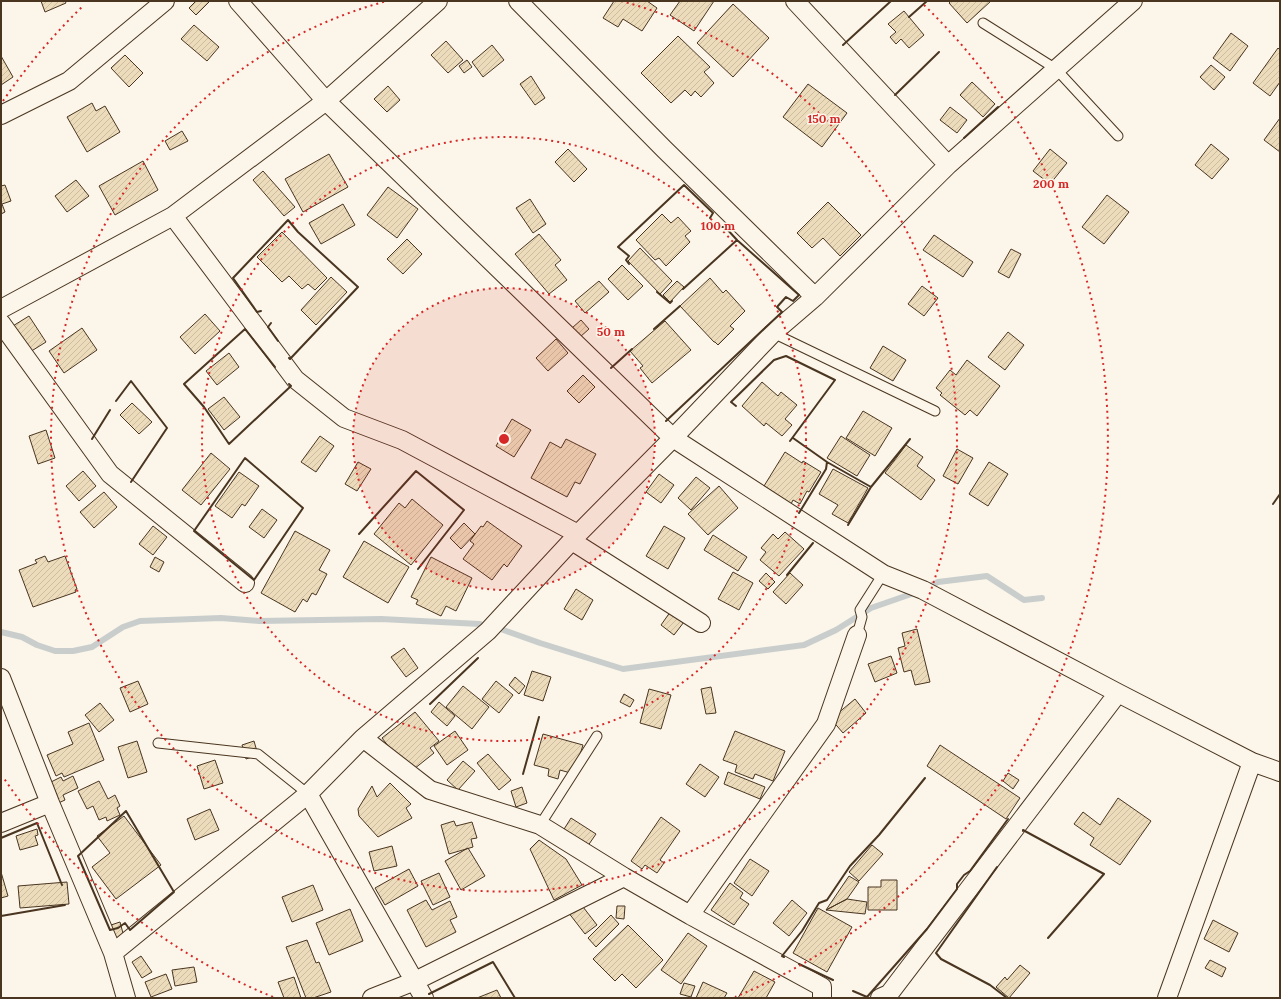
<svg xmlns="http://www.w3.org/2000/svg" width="1281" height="999" font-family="Lora,serif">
	<defs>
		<pattern id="building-hatch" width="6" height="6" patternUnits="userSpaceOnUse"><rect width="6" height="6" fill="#ecdcbc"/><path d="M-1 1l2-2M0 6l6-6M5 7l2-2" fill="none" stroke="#ccbda1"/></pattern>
	</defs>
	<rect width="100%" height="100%" fill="#fbf6e9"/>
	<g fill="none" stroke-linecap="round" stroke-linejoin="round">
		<path stroke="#c9cecd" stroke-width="6" d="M925,588l13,-6 49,-6 37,24 18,-2
			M495,627l45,16 83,26 181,-24 32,-15 35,-22 46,-16
			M1,632l21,5 15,8 18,6h18l19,-4 31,-20 17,-6 81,-3 38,3 122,-2 99,5"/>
	</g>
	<path fill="url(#building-hatch)" stroke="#4a3520" d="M41,1h24l1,2 -21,9z
		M196,1h14l-14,14 -7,-7z
		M614,1h33l10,7 -15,23 -19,-12 -5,8 -15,-9z
		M680,1h34l-20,30 -24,-16z
		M951,1h40l-24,22 -18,-20z
		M733,4l36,34 -36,39 -36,-34z
		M904,11l20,24 -15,13 -8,-9 -5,5 -6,-7 6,-5 -8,-8z
		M194,25l25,22 -12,14 -26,-22z
		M1231,33l17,13 -18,25 -17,-13z
		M678,36l32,31 -6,5 10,11 -13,14 -6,-6 -4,5 -6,-6 -14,13 -30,-30z
		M446,41l17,19 -15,13 -17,-18z
		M492,45l12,15 -21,17 -11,-15z
		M1278,48l2,2v32l-10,14 -17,-13z
		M125,55l18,18 -14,14 -18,-19z
		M1,56l12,21 -12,8z
		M467,60l5,7 -8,6 -5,-7z
		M1211,65l14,12 -11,13 -14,-13z
		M531,76l14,22 -10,7 -15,-21z
		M972,82l23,22 -12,13 -23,-22z
		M808,84l39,29 -25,34 -39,-30z
		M388,86l12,14 -13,12 -13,-13z
		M92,103l4,8 9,-5 15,26 -33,20 -20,-35z
		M950,107l17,13 -10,13 -17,-13z
		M1280,118v34l-16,-12z
		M182,131l6,10 -18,9 -5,-9z
		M1211,144l18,15 -17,20 -17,-14z
		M568,149l19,20 -13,13 -19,-20z
		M1050,149l17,14 -17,21 -17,-13z
		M329,154l19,33 -45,25 -18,-33z
		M143,161l15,29 -43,25 -16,-29z
		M263,171l32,36 -11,9 -31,-36z
		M76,180l13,16 -22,16 -12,-16z
		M5,185l6,16 -9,3 3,8 -4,2v-28z
		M388,187l30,22 -21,29 -30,-23z
		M1107,195l22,17 -25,32 -22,-17z
		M530,199l16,25 -13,9 -17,-25z
		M828,202l33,33 -21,21 -17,-18 -11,10 -15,-15z
		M343,204l12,21 -34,19 -12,-21z
		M662,214l9,9 7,-6 13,14 -6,5 5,6 -24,24 -7,-8 -4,2 -19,-20z
		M282,232l45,46 -12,12 -7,-6 -6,5 -13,-13 -7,6 -25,-25z
		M539,234l22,26 -6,5 12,15 -18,14 -34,-40z
		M934,235l39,27 -10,15 -40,-27z
		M407,239l15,15 -19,20 -16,-15z
		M640,248l32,33 -12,13 -32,-33z
		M1011,249l10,5 -12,24 -11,-6z
		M622,265l21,21 -15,14 -20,-21z
		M331,277l16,15 -31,33 -15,-15z
		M710,278l13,15 3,-3 19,21 -15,15 4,3 -16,16 -3,-3h-1l-34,-36z
		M599,281l10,11 -24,21 -10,-12z
		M677,281l7,6 -14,15 -7,-7z
		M922,286l16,12 -14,18 -16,-12z
		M205,314l15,17 -25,23 -15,-17z
		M29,316l17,26 -21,13 -17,-26z
		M581,320l8,9 -9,8 -8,-9z
		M665,321l26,29 -39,33 -12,-15 3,-2 -13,-15z
		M82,328l15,22 -33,23 -15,-22z
		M1008,332l16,13 -19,25 -17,-13z
		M556,339l12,14 -20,18 -12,-13z
		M883,346l23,14 -13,21 -23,-13z
		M229,353l10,14 -22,18 -11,-14z
		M967,360l33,26 -23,30 -7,-6 -5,5 -25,-20 2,-2 -6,-5 14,-18 6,5z
		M583,375l12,12 -16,16 -12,-12z
		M762,382l16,14 3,-4 16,13 -12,14 7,6 -10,11 -16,-13 -2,3 -22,-20z
		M224,397l16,20 -16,13 -16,-21z
		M132,403l20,19 -13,12 -19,-19z
		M863,411l29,17 -17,28 -29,-18z
		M512,419l19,11 -17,27 -18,-11z
		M46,430l9,28 -17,6 -9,-28z
		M320,436l14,10 -18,26 -15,-10z
		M841,436l29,19 -13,21 -30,-18z
		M566,439l30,15 -16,30 -5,-2 -8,15 -36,-19 19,-36 11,6z
		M906,445l17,12 -6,9 18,14 -14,20 -36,-27z
		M957,449l16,9 -15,26 -15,-8z
		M785,452l17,11 1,-2 18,11 -12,20 -2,-1 -7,13 -7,-4 -2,4 -27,-18z
		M211,453l19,16 -29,36 -19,-15z
		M358,462l13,7 -14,22 -12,-7z
		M989,462l19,12 -20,32 -19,-12z
		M833,469l35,19 -20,35 -16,-9 6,-9 -19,-11z
		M83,471l13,15 -17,15 -13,-15z
		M239,472l20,14 -14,20 -3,-2 -10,14 -17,-12z
		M659,474l15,11 -13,18 -15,-11z
		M696,477l14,11 -19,22 -13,-12z
		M719,486l19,22 -30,27 -20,-21z
		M104,492l13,15 -23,21 -14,-16z
		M412,499l31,26 -32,40 -37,-31 25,-31 6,5z
		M262,509l15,11 -13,18 -15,-11z
		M487,521l35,25 -15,21 -3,-3 -12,16 -29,-21 11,-15 -4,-3 11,-15 2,1z
		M464,523l11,11 -14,15 -11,-11z
		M153,526l14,11 -14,18 -14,-11z
		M664,526l21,12 -17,31 -22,-13z
		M295,531l35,19 -11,20 8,4 -11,21 -4,-2 -5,9 -4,-3 -8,13 -34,-19z
		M785,532l19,17 -25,27 -19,-16 6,-8 -5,-4 12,-14 5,5z
		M713,535l34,22 -9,14 -34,-21z
		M364,541l45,26 -21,36 -45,-26z
		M45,556l3,6 17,-6 12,33 -2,1 1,2 -43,15 -14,-37 18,-7 -2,-3z
		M155,557l9,5 -5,10 -9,-5z
		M431,557l41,21 -16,33 -10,-5 -5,10 -25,-12 2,-4 -7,-3z
		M733,572l20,11 -14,27 -21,-11z
		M766,573l9,9 -7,7 -9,-8z
		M790,573l13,12 -17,19 -13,-12z
		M576,589l17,11 -11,20 -18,-11z
		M673,608l14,10 -13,17 -13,-10z
		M917,629l13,53 -15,3 -4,-15 -7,2 -6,-24 7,-2 -3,-13z
		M404,648l14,20 -12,9 -15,-20z
		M891,656l6,17 -22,9 -7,-18z
		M532,671l19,6 -8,24 -19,-6z
		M515,677l10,9 -6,8 -10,-9z
		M138,681l10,23 -18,8 -10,-24z
		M496,681l17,14 -14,18 -17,-14z
		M463,686l26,21 -17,22 -26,-22z
		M711,687l5,26 -10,1 -5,-25z
		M649,689l22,6 -10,34 -21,-6z
		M624,694l10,6 -4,7 -10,-5z
		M855,699l11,14 -23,20 -12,-14z
		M439,702l16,14 -8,10 -16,-14z
		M100,703l14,17 -15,12 -14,-17z
		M415,712l24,29 -9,7 4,5 -25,20 -27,-35z
		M89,723l15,37 -40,17 -2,-4 -6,3 -9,-21 26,-11 -5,-12z
		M455,731l13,19 -21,15 -13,-19z
		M735,731l50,20 -12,30 -18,-7 -2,5 -18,-7 2,-7 -14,-5z
		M543,734l40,11 -9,29 -14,-4 -2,9 -10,-3 1,-7 -15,-4z
		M137,741l10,31 -19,6 -10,-31z
		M254,741l4,14 -12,4 -4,-14z
		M940,745l80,53 -14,21 -79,-53z
		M488,754l23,26 -12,10 -22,-27z
		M215,760l8,23 -19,6 -7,-23z
		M463,761l12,10 -17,19 -11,-10z
		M700,764l19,13 -14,20 -19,-13z
		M728,772l37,15 -5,12 -36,-15z
		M1008,773l11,7 -6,9 -10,-8z
		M73,776l5,12 -15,7 2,5 -11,5 -9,-20 16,-8 2,4z
		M99,781l9,18 7,-4 5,11 -3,2 3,7 -13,6 -1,-4 -7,3 -6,-14 -6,3 -9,-18z
		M390,783l21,21 -5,4 6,10 -34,19 -19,-21 -1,-7 14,-23 5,11z
		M522,787l5,16 -11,4 -5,-16z
		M1118,798l33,23 -31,44 -30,-20 4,-7 -20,-14 9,-12 17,13z
		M210,809l9,21 -24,10 -8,-21z
		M124,816l37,49 -45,34 -24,-32 18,-14 -13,-17z
		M661,817l19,14 -20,29 4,3 -7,10 -12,-8 -3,4 -11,-8z
		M571,818l25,16 -11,16 -24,-16z
		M454,821l2,5 16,-4 5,16 -6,1 2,8 -24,7 -8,-29z
		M37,829l1,6 -3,1 3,9 -18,5 -4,-14z
		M539,840l27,19 16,26 -28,15 -24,-51z
		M872,845l11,9 -24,27 -10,-9z
		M392,846l5,20 -23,5 -5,-19z
		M468,848l17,28 -24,14 -16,-29z
		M750,859l19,12 -17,25 -18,-13z
		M409,869l9,17 -33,19 -10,-17z
		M1,872l7,24 -7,2z
		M439,873l11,24 -17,8 -12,-24z
		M849,876l10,6 -12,17 -21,11z
		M881,880h16v30h-29v-23h13z
		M67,882l2,22 -49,4 -2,-22z
		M730,883l13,10 -3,5 9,6 -15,21 -23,-15z
		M313,885l10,25 -31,12 -10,-25z
		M847,899l20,3 -2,12 -39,-4z
		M426,900l6,10 18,-9 7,16 -7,3 6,12 -30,15 -19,-37z
		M792,900l15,13 -18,23 -16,-13z
		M580,903l17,22 -12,9 -17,-22z
		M617,906h8l-1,13 -8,-1z
		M818,908l34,19 -25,45 -34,-19z
		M350,909l13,32 -34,14 -13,-32z
		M611,915l8,9 -23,23 -8,-9z
		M1213,920l25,13 -9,19 -25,-13z
		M120,922l4,15 -14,5 -5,-15z
		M628,925l35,35 -27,28 -14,-14 -7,7 -22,-22z
		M688,933l19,13 -26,38 -20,-14z
		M307,940l9,23 3,-1 12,30 -18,6h-7l-20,-51z
		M141,956l11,16 -10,6 -10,-16z
		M1210,960l16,8 -4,9 -17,-9z
		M1020,965l10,8 -21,25 -13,-11 9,-10 2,3z
		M194,967l3,15 -22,4 -3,-16z
		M754,971l21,11 -9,16h-28z
		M166,974l6,15 -21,8 -6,-15z
		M294,977l7,21h-17l-6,-16z
		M703,982l24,11 -3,5h-28z
		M684,983l11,3 -4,11 -11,-3z
		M497,990l4,8h-24z"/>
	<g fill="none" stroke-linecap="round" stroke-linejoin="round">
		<g stroke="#4a3520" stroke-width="11">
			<path id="lane" d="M983,23l73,46 62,67
				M773,333l162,78
				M857,635l5,-18 -2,-7 23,-36
				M158,743l100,11 50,40
				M540,825l57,-89"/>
		</g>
		<g stroke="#4a3520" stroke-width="20">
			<path id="street" d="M238,1l88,100 347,337 210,136 40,16 195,103 134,69 28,10
				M518,1l146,148 151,148
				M795,1l153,164
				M1,115l68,-34 96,-80
				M173,216l122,163 49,39 58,22 176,94
				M1,309l172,-93 153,-115 112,-100
				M1,323l109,151 135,109
				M572,541l129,82
				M1,678l49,125 63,150 13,45
				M363,738l67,52 110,35 84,52 66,38 132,72v11
				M308,794l116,204
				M1,823l49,-20
				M690,915l136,-191 31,-89
				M113,953l195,-159 55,-56 125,-107 90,-97 95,-96 100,-105 42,-36 133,-132 185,-164
				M372,998l43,-17 209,-104
				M880,998l9,-4 229,-301
				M1167,998l85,-236"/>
		</g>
		<use href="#lane" stroke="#fbf6e9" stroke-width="9"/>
		<use href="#street" stroke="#fbf6e9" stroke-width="18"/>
		<path stroke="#4a3520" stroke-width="2" d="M909,17l18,-16
			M843,45l48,-44
			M895,95l44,-43
			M964,138l34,-31
			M629,264l-3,-4 3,-4 -11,-9 66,-62 29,28 -3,5
			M683,289l54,-49 -12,-13h-7
			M657,292l13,11 2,-2
			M261,311l-4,1 -24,-34 55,-58 10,12 60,55 -68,72 -1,-1
			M271,323l-3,4 10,14
			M654,329l26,-23
			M275,367l-30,-38 -61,55 20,23 25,37 62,-58 -2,-2
			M611,368l21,-19
			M116,401l15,-20 36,47 -36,54
			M736,406l-5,-4 43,-42 12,-4 49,24 -45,61
			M666,421l116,-109 -5,-5 9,-10 7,4 6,-6 -62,-55
			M793,438l34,24 -1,7 -27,44
			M92,439l18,-29
			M245,458l58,50 -49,72 -60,-49z
			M827,462l44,25 -23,38
			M871,487l39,-48
			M1273,504l7,-10
			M359,534l57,-63 48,39 -46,59
			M787,575l26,-32
			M430,704l48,-46
			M523,774l16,-57
			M126,811l48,81 -44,38 -5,-7 -7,5 -8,2 -32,-74z
			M1023,831v-1l81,44 -56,64
			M1,838l36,-15 25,62
			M997,867l-61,86 5,6 49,26 17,13
			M1,916l64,-11
			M784,957l-2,-1 20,-25 17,-28 8,-3 23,-34 29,-31 46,-57
			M799,964l34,16
			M853,991l14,6 60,-68 30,-40v-5l7,-9 6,-4 38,-52
			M429,994l64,-32 22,36"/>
	</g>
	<circle cx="504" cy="439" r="151" fill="#d62828" fill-opacity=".12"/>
	<g fill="none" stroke="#d62828" stroke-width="2" stroke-dasharray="2 4">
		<circle cx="504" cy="439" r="151"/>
		<circle cx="504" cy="439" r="302"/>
		<path d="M621 1A453 453 0 1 1 387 1"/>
		<path d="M273 997A604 604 0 0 1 3 777M3 101A604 604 0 0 1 84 5M924 5A604 604 0 0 1 735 997"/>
	</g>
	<circle cx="504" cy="439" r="6" fill="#d62828" stroke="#fbf6e9" stroke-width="2"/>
	<g font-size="12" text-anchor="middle" font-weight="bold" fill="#d62828" stroke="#fbf6e9" stroke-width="3" stroke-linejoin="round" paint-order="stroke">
		<text x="824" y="123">150 m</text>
		<text x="1051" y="188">200 m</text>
		<text x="718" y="230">100 m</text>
		<text x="611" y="336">50 m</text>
	</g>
	<rect width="1281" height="999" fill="none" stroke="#4a3520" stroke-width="4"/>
</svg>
